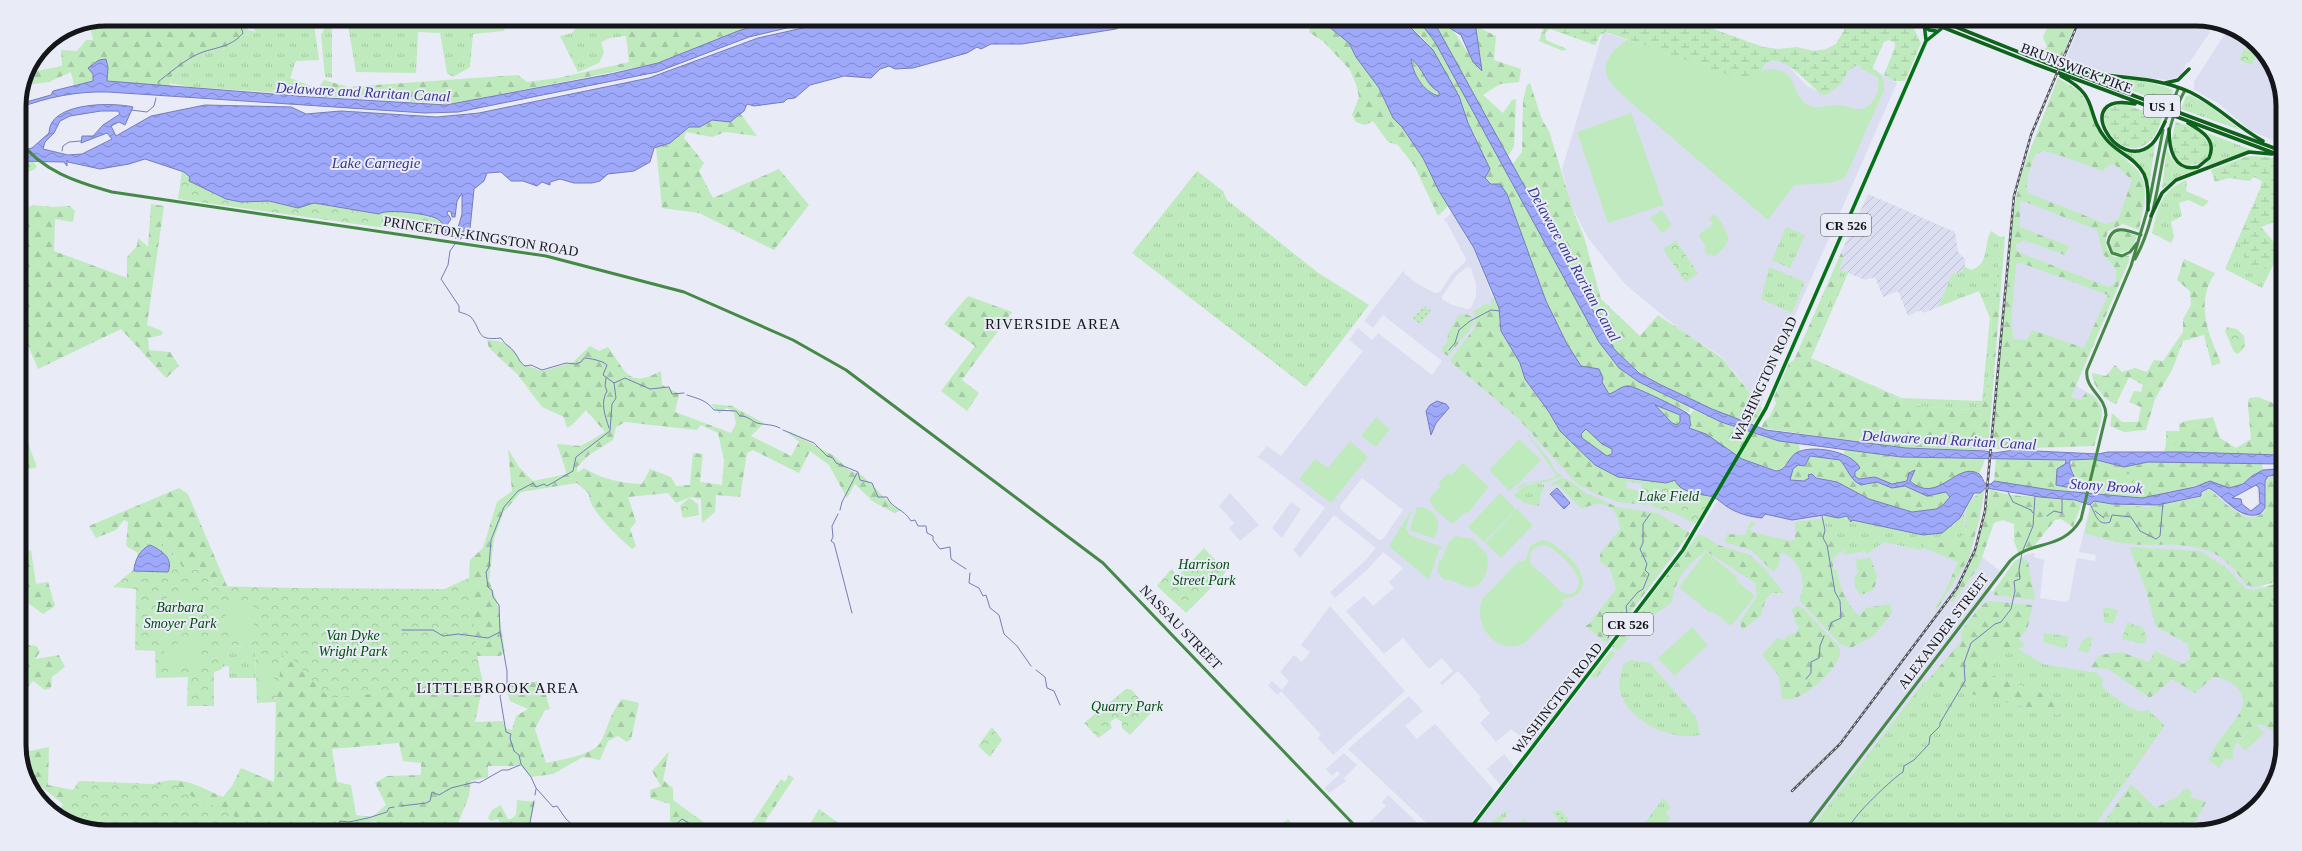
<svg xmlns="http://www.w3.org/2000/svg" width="2302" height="851" font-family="Georgia,serif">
	<defs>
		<pattern id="industrial-furrows" width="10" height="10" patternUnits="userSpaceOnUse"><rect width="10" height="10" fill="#dbdef0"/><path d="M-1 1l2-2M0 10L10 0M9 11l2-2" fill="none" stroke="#bbbecd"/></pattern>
		<pattern id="grass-tufts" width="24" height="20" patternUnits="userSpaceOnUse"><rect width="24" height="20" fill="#bfeabe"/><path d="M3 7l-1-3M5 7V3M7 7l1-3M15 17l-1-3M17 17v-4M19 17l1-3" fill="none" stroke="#a3c8a3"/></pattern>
		<pattern id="forest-firs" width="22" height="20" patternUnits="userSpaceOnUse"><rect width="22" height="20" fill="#bfeabe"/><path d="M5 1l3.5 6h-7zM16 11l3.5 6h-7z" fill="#a3c8a3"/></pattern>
		<pattern id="wetland-marsh" width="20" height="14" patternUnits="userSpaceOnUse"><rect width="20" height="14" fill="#bfeabe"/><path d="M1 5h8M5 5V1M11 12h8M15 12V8" fill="none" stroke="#a3c8a3"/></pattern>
		<pattern id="cemetery-stones" width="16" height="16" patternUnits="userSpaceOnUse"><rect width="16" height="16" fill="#bfeabe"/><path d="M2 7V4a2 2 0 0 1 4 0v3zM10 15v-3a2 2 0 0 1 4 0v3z" fill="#a3c8a3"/></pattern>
		<pattern id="park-crowns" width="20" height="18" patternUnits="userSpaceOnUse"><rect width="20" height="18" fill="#bfeabe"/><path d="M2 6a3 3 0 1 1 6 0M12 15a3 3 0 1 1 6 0" fill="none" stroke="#a3c8a3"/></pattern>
		<pattern id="garden-dots" width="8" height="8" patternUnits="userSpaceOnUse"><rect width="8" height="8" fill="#bfeabe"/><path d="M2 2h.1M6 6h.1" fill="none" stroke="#a3c8a3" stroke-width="1.8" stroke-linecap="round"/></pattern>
		<pattern id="water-waves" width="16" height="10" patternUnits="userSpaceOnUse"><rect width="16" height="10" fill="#9fa9fb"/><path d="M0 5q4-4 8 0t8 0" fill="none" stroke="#8089ca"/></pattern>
	</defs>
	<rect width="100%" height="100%" fill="#e9ebf6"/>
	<path fill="#dbdef0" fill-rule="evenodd" d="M2080,23l119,1 8,3 3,5 -21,31 -2,-1 -6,13 -14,5 -82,-10 -20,-9z
		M2229,27l36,26 18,47 -1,44 -31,-13 -33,-28 -24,-13v-8z
		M1603,32l145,48 15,-29 14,3 30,32 17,8 33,-34 40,23 -137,312 4,3 -4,9 -20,-28 -19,-23 -37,-23 -59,-49 -37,-46 -17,-33 -9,-36z
		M2058,78l26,19 18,40 36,34 6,11 1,21 -6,27 -16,-6 -15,7 -3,9 1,11 8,6 9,1 6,-2 -53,130 20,11 6,12 -8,37h-68l-31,-30 14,-167 7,-51 8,-32z
		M1452,213l12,17 10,18 21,56 65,127 35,34 50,16 67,16 -41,62 -139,186 -21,-16 -15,13 -16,-19 10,-10 -11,-13 2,-3 -23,-26 -16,14 -2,-2 13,-12 -11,-13 -13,11 -26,-31 -19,16 -38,-43 18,-15 9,10 21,-18 -5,-6 14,-14 -20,-16 -14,16 -34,30 -5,-6 34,-30 12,-14 -42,-33 -34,43 -7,-8 32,-42 -65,-50h-3l10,-12 14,10 82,-105 -14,-11 9,-12 14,12 6,-7 54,42 10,-14 -59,-46 -10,13 -9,-7 40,-51v3l12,10 19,10 5,-1 12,-18 13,-12 1,-3 -20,-38 -3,-1zM1467,267l4,1 5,16v12l-5,12 -3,1 -16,-4 -10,-6v-3l15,-21zM1362,478l41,32 -20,29 -4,1 -38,-30 -1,-4z
		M2269,468h11v91l-34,55 -6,73 39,35 -1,51 -33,44 -49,15h-87l-10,-8 -6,8 -621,-2 205,-265 41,-65 21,12 25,2 30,6 30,-5 140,-4 7,-14 14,-7 -5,29 -8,30 28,22 -14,17 7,4 21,-30 11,-7 10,-2 -1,4 10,3 -4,38 25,4 4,-2 8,-42 18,3 1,-6 -17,-3 14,-59 110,-11 21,5 26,24 8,-8 -2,-31z
		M1230,493l29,32 -19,16 -11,-13 5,-5 -15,-17z
		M1291,502l10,7 -19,29 -10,-10z
		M1330,606l75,85 -72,64 -15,-17 3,-3 -40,-44 -3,4 -10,-9 4,-5 10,9 7,-9 -9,-9 14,-17 8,7 8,-10 -9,-7z
		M1409,696l14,15 -18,15 12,13 18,-15 60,67 -30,39h-31l-86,-81z
		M1344,753l13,12 -13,13 2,3 -17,12 -5,-5 16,-14 -3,-3 -5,5 -6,-7z
		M1504,754l10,12 -14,19 -13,-16z
		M1388,795l37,35h-60l-2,-2 23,-22 -4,-4z"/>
	<path fill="url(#industrial-furrows)" d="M1868,194l87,38 3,20 7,7v8l-5,6 -8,1 -14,33 -15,6 -2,-3 -13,6 -10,-25 -15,6 -8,-20 -10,3 -26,-11 5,-12 -3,-4z"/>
	<path fill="url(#grass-tufts)" d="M258,19h31l25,5 5,36 -23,1 -6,17 24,9 -2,8 -122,-8 -20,-4 2,-8 28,-21 24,-5 20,-14 12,-3 -4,-5z
		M323,19l9,1v58l-7,-1 -4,-42 3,-6z
		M347,20h160l-3,11 -31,3 -3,33 -17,10 -6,-4 -7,-40 -22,-1 -2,41 -60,-1z
		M582,20h42l2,16 -16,2 -9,4 3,11 -5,10 -21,9 -18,-36 12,-3z
		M2099,78c26,0 50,2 74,12l-6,14z
		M2190,95l20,11 30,24 -59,-21 5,-13z
		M2207,133l45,17 -47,16c8,-13 11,-20 2,-33z
		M2155,145l-6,40 -9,-20 -19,-16 22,2z
		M2167,149c7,17 11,18 28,21l-18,7 -15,12z
		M1197,171l26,20 4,9 90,72 52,33 -63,82 -174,-134z
		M2187,180l-1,11 23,10 -6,6 -14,-7 -10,3 3,13 -11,6 3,15 -3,6 -19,-10c6,-26 8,-42 35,-53z
		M1786,227l19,8 -15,33 -18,-8z
		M1991,231l9,6 -4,63 -1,3 -5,2c4,18 0,79 -6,97 -2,6 -7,8 -12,8l-60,-4 -26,-14 -79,-32 31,-73 1,-18 9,4 -37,85 90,40 81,3 8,-83 -11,-27 -41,16 14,-33 8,-1 5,-6 6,3c19,-6 12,-25 20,-39z
		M2238,239l29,29 9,-17 3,2 -17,35 -37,-19z
		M1769,267l36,15 -13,31 -31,-14z
		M1525,431l24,28 7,13 7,4 -17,6 -17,1 -14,8c9,-13 30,-8 42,-15z
		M1539,483l6,2 -4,8 -2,13 -13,-2 -13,-9 12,-9z
		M1964,514l1,21c-14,7 -25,9 -41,8v5l-3,2 -37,-8 -17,12 -2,-3 -21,4 2,-7 -15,-13 -5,-2 -2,-18 7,2 16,-1 5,4 71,15 31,-10z
		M2103,607l15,3 -5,14 -9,-2z
		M2044,633l25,3 -3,13 -23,-7z
		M2089,636l4,2 -5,15 -10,-3 4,-9z
		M255,646l1,32h-27v-12l-7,1v-20z
		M2001,647l17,2 25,15 54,9 6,6 -1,8c12,8 31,29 46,23l17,15 -75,107 -281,-1 115,-149 135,33 -1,-16 -67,-24c-9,-11 -2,-22 10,-28z
		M1631,660l19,3 42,49 5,8 3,15c-29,6 -71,-13 -80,-43 -3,-10 2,-18 3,-27z
		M1663,798l8,9 -5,6 4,6 -6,5 -22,3z
		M1507,810l-1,7 -11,10 -4,-5z
		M1525,818l4,9 7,4 -21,-1 -2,-2z"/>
	<path fill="url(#forest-firs)" fill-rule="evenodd" d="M106,19h132l10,11 9,2 -13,3 -20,14 -24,5 -28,21 -3,12 -62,-6 1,-13 -3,-9 -13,5 1,17 -19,4 -3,-13 -22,10 -23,3 -2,-4 2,-9 6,-10 4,9 26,-5 -1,-16 16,1 9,-11h7l-4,-18z
		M624,20h149l-35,11 -80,32 -207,41 -138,-8 11,-16 24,7 170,-12 9,7 31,-4 71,-16z
		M1311,22h12l26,21 7,14 23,31 14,30 9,9 21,31 25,48 -10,10 -23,-49 -17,-22 -10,-3 -15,-21 -8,4 -9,-3 -4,-7 7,-18 -3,-13 -6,-14 -26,-28 -15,-10z
		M1405,22h38l10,8 23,35v-42l8,-1 -4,6 16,8 -2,24 27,9 -2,13 -19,2 -17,11 20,18 9,-13 4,-1 -2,47 -4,8 -15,13 6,-4 108,193 10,12 20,14 51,26 -1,4 -58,-26h-6l-15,8 -8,-12 1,-4 -22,-12 -8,-11 -27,-54 -39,-107 -22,-16 1,-3 -10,-38 -8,-14 -9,-27 -34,-56z
		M2049,23h27l-16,39 -26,-10 3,-8 1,5 4,1 5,-3 -4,-10z
		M1411,58c13,10 14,27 28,34v4c-17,-6 -25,-21 -28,-38z
		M2058,78l21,13 10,15 13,31 36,34 6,11 1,11 -6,37 -16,-6 -15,7c-4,11 -3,18 6,26l15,-1v5l-58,136 10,3 5,-8c25,12 14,32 8,54l-99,3 -3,-2 17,-198 7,-51 8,-32zM2043,151l13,3 47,17 6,-6 5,-1 18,16 -14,40 -12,4 -78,-31c-4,-12 3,-26 7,-38zM2023,201l74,29 6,24 13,15v13l-7,5 -91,-35 -2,-7 8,-5 41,15 4,-9 -49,-19v-24zM2021,263l87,32 -24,53 -52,-18 -5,10 -13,-1 -3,-17 5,-58z
		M1530,83l12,37 7,11 25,82 10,24 17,62 39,37 18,-21 64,43 40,50 -4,9 -7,8c-44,-16 -106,-40 -137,-76l-103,-183 11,-14 1,-52 4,-15z
		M740,113l17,23 -32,-4 -13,5 -26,-5 -2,6 20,25 -5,8 14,27 66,-29 30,36 -35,45 -75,-37 -37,-5 -6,-61 14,-4 19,-16h11l12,-7 17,2z
		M19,148l18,18 -2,3 -16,7z
		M151,204l13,2 -17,119 15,6v4l-14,3 1,12 21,2 9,14 -13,12 -45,-49 -83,40 -19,-45v-112l14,-7 19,2 18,-1 5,5 -2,11 -18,-3 -1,32 73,27v-21l10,-11 1,-8 10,9z
		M2122,230l15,6c-4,11 -9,18 -22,17l-5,-7c1,-9 4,-12 12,-16z
		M2005,236l-17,214 -82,-2 -145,-20 4,-8 4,-2 7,-15 -2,-6 15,-34 5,-3 47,-107 3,4 -5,12 -1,18 -31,73 79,32 26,14 60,4c5,0 10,-2 12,-8 6,-18 10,-79 6,-97l5,-2 1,-3 4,-63z
		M2184,259l31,14c-20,30 -7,60 6,90l-9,3 -8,-31 -21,6 -11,29 -17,29 -9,31 -22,2 -14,-6 2,-13 10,9h16l3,-15 -12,-5 5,-11 7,1 2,-7 -14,-8 -13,27c-11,-3 -24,-19 -24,-31l14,3 9,-11 7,7 13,-4 12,4 7,-12 9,1 20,-29v-13l8,-14 -1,-14 -13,-11z
		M968,296l44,16 -50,68 17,13 -12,18 -26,-20 34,-45 -31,-22z
		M1491,297h2l6,11 4,28 17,27 8,22 21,27 11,19 35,34 31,14 16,2 -1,3 -14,-3 -1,7 16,3 5,9v5l-29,-3 -29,-11 -2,-5 -3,2 -6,-3 -60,-67 -67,-56v-3l25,-33 -2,-16 6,-2 6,-5 5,3z
		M1466,314l6,3 2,7 -26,32 -5,-3 -1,-6 5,-4 1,-10 11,-18z
		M487,340c19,0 27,7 35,24l21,7 30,-9 17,-16 9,5 9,-4c19,25 19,42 53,24l1,14 17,9 -4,18 56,21 5,-9 -2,-11 -7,-5 -8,5 -8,-9 21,2 32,17 -13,13 40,20 8,-14 -13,-11 5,1 43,24 15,14 14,6 32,32 7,2 -8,3 -22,-12 -17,-17 -8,14 -18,-33 -19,-14 -11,22 -46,-23 -6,3 -7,44 -24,-2 -1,17 -13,11 -1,-24 -11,-2 -14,6 -8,-10 -40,4 8,25 -6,7 6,17 -4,3c-12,-11 -44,-39 -43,-55l-12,-11 -56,9 -18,21 -9,26 -5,42 8,20 8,51 -5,4h-23l6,28 -8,38 28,-1 2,7 7,2 4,-14 12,-7 -18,-8 -5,-15 37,-5 8,28 -6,2 -9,18 11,34c13,-3 47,-8 54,-20 9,-16 9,-29 22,-44l17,4 -8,36 -4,3 -9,-6 -10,5 -8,19 -17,-3 -30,17 -22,3 -10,-11h-33v11l-17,4 -2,15 -13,32h-73l-8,-7 -23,7 -274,-1 -20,-14 5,-9 -35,-28 -8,-23 29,-6 -1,38 25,5 6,-9 74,3c30,-10 43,2 70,13l9,-11 9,-18 33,14 2,-80 14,-114 155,1 24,-11 1,-18 13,-12 14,-46 15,-11 -4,-42 11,18 14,14 34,-7 -10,-30 24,2 24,-14 -19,-22 -14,15 -5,3 -3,-11 -22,-10 -25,-33 -28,-26zM625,422l72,8 4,-5 17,8 6,27 -2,25 -22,-3 3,-28 -10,-1 -3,32 -14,1 -5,-9 -21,-8 -8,15c-20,-1 -41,-5 -58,-16l-7,5v-6l12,-12 24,-15 3,-13zM399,743l4,18 18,2v12l-34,1 -12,7 11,22 -14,12 -16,-2 -5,-30 -14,-3 -5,-33z
		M2258,397l23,9 -1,49 -116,-3 2,-8h14l-1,-20c11,-6 22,-4 34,-7l7,21 16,10 15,-9 -3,-33 1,-8z
		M1655,405l25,10v7l-3,3 -5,-2z
		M1694,410c33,15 69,29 105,34l1,8 -5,2 -16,17 -37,-12 -36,-25 -17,-6v-13z
		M19,420l18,47 -18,5z
		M1584,430h5l13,14 10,5v5l-5,2 -25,-18 -1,-4z
		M1844,449l57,8 84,2 -6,15c-27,-9 -42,31 -69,7l5,-10 -8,10 -15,3 -17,-7 -16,2 -4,-4 3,-6 -4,-9 -10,-6z
		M1810,456l30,4c7,8 11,23 24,25 4,0 9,-3 13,-3l7,3 14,2 7,-1 13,6h28l4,5 -8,9 -6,3 -24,3 -43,-13 -32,-17 -29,-7 1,3 -5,3 -14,-1 2,-11 6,-4 7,1z
		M1996,458l68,2 -1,6c-8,3 -6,11 -7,19h2l18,-5 -2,-7 -4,-6 3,-7 20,-1 31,8 24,-5 114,2 1,6 -20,14 -14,4 -28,-4 -32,9 -27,5 -91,-8 -57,-9z
		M2270,477h10v104l-25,6 -9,-2c-6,-9 -13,-18 -22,-25 -26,-21 -64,-13 -95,-16 -15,-2 -30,-6 -44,-11l5,-26 5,-5 51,5 56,-10 3,-6 5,-1c9,8 32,31 45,27 4,-1 8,-4 11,-6v-30z
		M1562,478l7,2 15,12 33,15 40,6 33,20 -83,110 -22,-17 4,-2 27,-35 -6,-20 -11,-8 2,-9 19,-23c-3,-24 -17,-31 -38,-20l-25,-25 -5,2 1,-4z
		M179,488l9,6 39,92h-13l-11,-17 -19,1 -14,-22 -18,-10 -14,15 -12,-7 2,-24 -4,-2 -8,10 -20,8 -7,-12z
		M1990,489c27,12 65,4 92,14l-9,24 -12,-8 -6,1 -21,26 -16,6 -4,-11v-17l-11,-4 -9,3 -15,43 -26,36 -3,-1c24,-37 33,-69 40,-112z
		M1984,491l-5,28 -10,39 -32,51 -2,-2 9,-13 14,-32 -34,-14v-5c16,1 27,-1 42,-9 -2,-20 -2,-33 18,-43z
		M1824,518l2,15 17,7 3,8 -13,10v11l4,1c2,17 10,34 22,46l7,-8 24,-4 2,10 -19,22 -22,12 -11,-4 -41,-44c9,-17 1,-41 -18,-48l-3,15 -5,5 -20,-21 -28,-9 2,-8 18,1 4,-11 3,-2 4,1 -6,6 2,3 39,9 4,-1v-18z
		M1702,535l16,10 32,10 16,15 18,23h-13l-6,8 -4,14 -19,16 -2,-10 17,-24 -2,-14 -49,-32c-18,13 -32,29 -34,51l-36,26 -18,23 -6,-4 85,-111z
		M2129,547l71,4 27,17 19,21 9,1 20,-6 5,3 -1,145 -2,2 -14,-9 -8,-1c-9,9 -24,19 -22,34l-3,2 -4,-2 -7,10 -10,-8c6,-19 20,-30 30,-46 13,-20 -8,-36 -26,-37l-18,16 -23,-14 -22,19 -42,-29 -18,-1 10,-13 21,-3 28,10 6,-11 28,13 7,-5 -2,-15 -32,-17 -11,-40z
		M31,550l5,34 12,-2 7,24 -12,8 -22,-16 -2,5v-47z
		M1870,557l7,19 -3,14 -14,5 -4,-7 -2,-11 4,-5 -3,-13 5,1z
		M2022,557l6,5 7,38 -41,-5 -1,-3 21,-30z
		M1988,601l45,4 -6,25 -8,8 6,8c-14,10 -27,-9 -38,15v5l4,9 67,24 1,16 -125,-30 -19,10 43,-50 4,-6 -1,-8 20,-25z
		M1797,606l7,3 35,38c8,15 -31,48 -44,51 -4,1 -9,1 -13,1l-3,-23 -17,-21 15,-17 7,2 4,-5 8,-2 3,-6 -4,-5 -3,-13z
		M22,644l15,2 3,6 -5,7 24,-4 6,12 -13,10 -1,11 -6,2 -12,-9 -8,10c2,14 6,25 -6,34v-61l8,-3 1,-10z
		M1611,650l4,4 -18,23 -4,1 -2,-2z
		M669,751l-6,29 10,8v12l40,29 -38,-5 -5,-3v-17l-20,-6v-8l11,-4 -9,-15z
		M789,775l5,3 -34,51h-12l33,-50 4,3z
		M2131,784l25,24 22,-12 8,-9 6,6 -2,4 16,5 -16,30h-80l-9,-6z
		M517,800l18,2 -6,26h-22l-10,-9 -6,2 -3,-3 4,-8 9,-5 7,14h3l5,-4z"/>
	<path fill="url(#wetland-marsh)" d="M1545,22l152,1 66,24 15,2 19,-2 17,4 12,-2 10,-5 12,-21h63l10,20 -16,38h-11l-10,-6 11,-28v-4l-6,-3 -5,2 -13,29 -13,-6 -4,2 -6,4 -7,13 -15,11 -5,-1c-12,-9 -40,-45 -56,-30 -3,2 -3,8 -6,11 -2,3 -6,5 -9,8l-144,-51 -6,3 -5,10 -45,-16 -5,4 1,7 21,9 -4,2 -24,-10z
		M2122,103l40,15c-11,41 -46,39 -59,1l4,-10z
		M2176,122c7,2 18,5 23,10 39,33 -46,57 -23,-10z
		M2248,156l21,1 13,5v57l-21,8 17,20 -11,22 -20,-5 -9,-25 22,-50 2,-8 -8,-4 -5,4 -20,-3 -14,4 -4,-12z
		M2276,587l4,3 -1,23 -9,-11 2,-9z"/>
	<path fill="url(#cemetery-stones)" d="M1288,819l10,11h-21z"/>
	<path fill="url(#park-crowns)" d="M2244,48l13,5 -5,12 -13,-5z
		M182,171l8,6 -1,4 37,18 15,3 28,-1 29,7 16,-5 65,11c9,-7 57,1 64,10l-1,12 -264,-37z
		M1676,241l22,32 -13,9 -22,-33z
		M2227,327l10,2 7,7 1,11 -7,7 -4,-2 -9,-21z
		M2166,431h14v13h-14z
		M2126,474h7l1,7 4,3 1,10 -4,5 -8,-1 -3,-4 -2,2 -4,-2 3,-6 -2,-2z
		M1673,479c13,8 24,17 39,18l-16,26h-3l-19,-10 -22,-6 -11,-21 1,-5 24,2z
		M689,498l9,6 1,11 -16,3 -3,-12z
		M152,538l18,10 14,22 19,-1 11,17 127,3h104l24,-11 8,78 6,28 -154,14 -46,-49 -7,53 -19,1 -2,-57 -33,1v22l-8,3v34h-27l1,-29 -32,1 -1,-27 -20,-1 1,-61 -23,-2 20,-17 5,-17z
		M1204,548l22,23 -4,6 -36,36 -29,-27 14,-17 7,7z
		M2127,622l16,6 4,9 -3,7 -22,-5z
		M1126,689l6,1 19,23 -21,22 -8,-7v-6l-6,-4 -6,4 2,6 -14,10 -14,-15z
		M992,727l10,13 -12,17 -12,-11z
		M78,782l98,3 21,15 37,12 1,16 -157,-1 -20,-14z
		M819,809l25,18 -1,2h-36z"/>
	<path fill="url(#garden-dots)" d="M1425,306l6,5 -11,13 -7,-6z
		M1560,810l8,8v5l-4,6 -12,-17z"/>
	<path fill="#bfeabe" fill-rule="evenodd" d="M1628,40l118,41c10,-7 19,-15 33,-11 17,5 14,23 26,33 10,8 20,2 32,2 15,1 23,11 36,-4 5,-7 7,-16 4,-24l-17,-9 2,-4c15,7 22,7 22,26l-39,88 -15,5 -36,2 -26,35 -140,-120c-6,-6 -14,-12 -18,-19 -12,-16 4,-34 18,-41z
		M1631,113l33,92 -56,18 -31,-91z
		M1662,210l10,15 -10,8 -12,-15z
		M1715,214c14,20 21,27 -2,43l-2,-3 -3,2 -4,-7 2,-2 -7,-11v-2l14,-10 -4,-6z
		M1376,417l14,12 -14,18 -15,-11z
		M1519,439l22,21 -23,24 -9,7 -20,-21z
		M1350,441l18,16 -37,46 -32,-24 16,-20 13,9z
		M1463,463l26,24 -22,27 -2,-2 -10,10 -4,1 -16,-13 -6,-11 12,-13 -3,-3 10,-10 3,2z
		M1500,493l16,16 -32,33 -16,-15z
		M1417,507c17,-1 28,17 16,31l-22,-7 -1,-2z
		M1412,509l-6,19 4,7 33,13 -4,2 -10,30 -39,-33v-3z
		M1517,509l16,16 -32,33 -16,-15z
		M1456,536l17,3 14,15c3,11 -2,35 -18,33 -6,-1 -13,-5 -19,-7l-1,1 -6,-2 -6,-8 2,-11 2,1 7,-18z
		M1541,540c15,0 49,32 41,48 -4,10 -14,8 -20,13l-13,-13 15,16 -38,38c-27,17 -56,-18 -43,-44l37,-38 2,2 4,-2 4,-14zM1543,545c11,1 37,27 36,38 -7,25 -25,2 -33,-6 -5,-5 -10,-6 -14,-12 -6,-9 1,-19 11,-20z
		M1706,552l30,24 1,5 18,15 -24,30 -19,-15 -2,2 -31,-26z
		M176,592h8l6,7 10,26 -26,13h-10c-15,-17 -7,-37 12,-46z
		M253,603l1,16 -28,1 -1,-16z
		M254,621v16l-22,1 -1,-16z
		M1692,627l16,18 -34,31 -16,-18z
		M197,639l6,25 -34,8 -6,-25z
		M274,663v32h-15l-1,-31z
		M2255,724l9,9 -19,18 -8,-9z
		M817,816l15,13h-21z"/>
	<path fill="url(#water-waves)" stroke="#767db8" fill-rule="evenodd" d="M773,20l43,1 -67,16 -92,35 -199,40 -33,1 -317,-21c-30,-1 -61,5 -89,16v-4l32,-9 2,-4 40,-10v-7l-5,-6 11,-8 7,-1 2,9 -1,13 204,16 135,8 165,-31 47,-11 80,-32z
		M834,21h316l-17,5 -8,-2 -9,5 -94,15h-31l-10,5 -4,-2 -10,6 -54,15 -18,1 -6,-3 -9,3 -9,9 -27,-2 -34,9 -15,13 -8,1 -3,3 -30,4 -7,-2 -3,7 -14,11 -18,-2 -12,7h-11l-19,16 -16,5 -4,14 -16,9 -26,3 -8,7 -8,2h-18l-14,-4 -10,3v3l-8,-3 -5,4 -14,-5h-12l-10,-9 -14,1 -3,8 -10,8 -4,40 -5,-1 -4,11 -6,-1 7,-24v-21l-5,8 -2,16h-3l-1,-5 -3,-1 -1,2 4,6 -4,6 1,7 -3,1 -3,-2 1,-7c-2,-1 -2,-3 -4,-4 -7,-6 -53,-12 -60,-6l-65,-11 -16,5 -29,-7 -28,1 -15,-3 -37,-18 1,-4 -6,-5 -39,-13 -16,5 -29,5 -32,-7 -1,-2v6l-3,-4 -45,-1v-10l13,-3 17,-15c0,-31 63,-31 84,-26l-8,18 -6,-3 -8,4 5,10 35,-20 54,-11 86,2 15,7 35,-3 96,6 42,-4 170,-35 109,-40zM101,111h17l2,3 -17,11 -10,11h-11l-1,7 26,-10 5,6 -30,15 -14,1 -25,-6 2,-7 9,-9 6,-12 10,-5z
		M1323,22h82l28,28 26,46 9,27 22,46 -5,9 6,6h9l7,10 39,107 21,43 14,22 18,3 4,9 -1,4 7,12c7,-2 13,-9 20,-8 5,0 57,25 59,28 3,3 1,7 3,11l-2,3 17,6 36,25 34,12c10,0 12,-13 20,-18 15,-9 56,-2 64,15l-5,4v4l4,3 16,-2 17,7 15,-3 2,-8 6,-3 -5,11c28,25 47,-21 69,-7 4,2 3,7 7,10h5l3,-3 57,9 91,8 53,-11 15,-6 19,7 14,-4 9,-8 11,-6 17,-1v6l-12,1 -3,5v27l-5,6c-21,7 -36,-18 -51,-26l-8,4v4l-44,9 -45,-1 -18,-3 -4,4 -15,-5 -35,-3 -54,-9 -6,5h-6l-14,25 -18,15 -19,2 -71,-15 -1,2 -4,-6 -9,2 -14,-3 -32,5 -27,-6 -3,4c-12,-1 -26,-5 -36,-12 -4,-3 -8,-7 -13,-9 -11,-3 -34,-4 -38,-17l-9,3 -48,-6 -23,-12 -35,-34 -11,-19 -24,-33 -5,-16 -19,-32 -2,-23 -25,-60 -35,-57 -16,-33 -21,-31 -9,-9 -14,-30 -23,-31 -7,-14zM1411,59c13,9 14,26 28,33v4c-16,-4 -26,-22 -28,-37zM1655,405l25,10v7l-3,3 -5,-2zM1586,429l16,15 10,5v5l-5,2 -25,-18 -1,-4zM1810,456l30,4c8,9 10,20 21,25l16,-3 15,6 13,-2 22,10 19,-4 4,5 -8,9 -6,3 -24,3 -43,-13 -32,-17 -21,-4 -4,-4 -4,1 1,3 -5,3 -14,-1 3,-11 5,-4 7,1zM2256,485l3,3 1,16 -9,7 -9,-7 -1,-5 -9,-1z
		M1420,22h14l5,9 175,318 25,24 20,11 53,25 54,21 140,18 79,3 9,2 20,-3 84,4 10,-2h76l96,3v9l-132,-2 -24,5 -31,-8 -23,1c-2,10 7,17 7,26 -7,3 -15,0 -21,-1l1,-16 8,-5 1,-4 -165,-3 -122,-16 -58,-19 -82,-40 -20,-14 -20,-26 -164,-300z
		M1445,22h30l7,49 -9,-9 -12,-27 -13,-8z
		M1437,401l9,3 3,4 -13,15 -5,12 -5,-24 4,-6z
		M1557,488l13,15 -6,6 -14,-15z
		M150,545c11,5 24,13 18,27l-34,-1c0,-9 6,-22 16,-26z"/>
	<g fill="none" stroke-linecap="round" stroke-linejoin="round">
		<path stroke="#767db8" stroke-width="1" d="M158,82c10,-8 28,-23 40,-28 16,-7 33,-6 45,-21l-2,-6 -8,-8
			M131,110l16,2 7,-6 2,-8
			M62,151l1,-5 6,-4 12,-1
			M455,244l-5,7 -2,14 -7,14 18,27v6c4,1 10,3 12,5 12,15 4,24 30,21 4,7 9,8 14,15 4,5 4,9 10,13l6,-1 11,5 24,-7 10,1 5,-2 3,-4c5,0 20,3 23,7l-4,10 11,8 11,-5 25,11 19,-2 3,7 12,-1
			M1449,350l6,-7 4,-13 11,-9 21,-11 9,1
			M606,378l-1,8 2,5c-7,12 -2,24 2,37
			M687,395c12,4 19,5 27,15l22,1 4,5c8,0 10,4 17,7 8,2 15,1 23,5
			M783,430l31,13 13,13 6,2 3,5 22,9 2,8 12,3 6,14h9c5,12 16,11 24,24l4,-1 3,6h8l1,7 6,3v4l7,9 10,-2 1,12 15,10
			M2008,492l5,10 18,8 2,3
			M2090,504c5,8 7,23 20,18l2,-7 19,2 9,14 16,8 4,-3 3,-33
			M840,510l2,-8 15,-29
			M2095,511l9,7
			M838,514l-6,12 1,11 -2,4 3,2 18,70
			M1822,516l3,14 -2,8 4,7 8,47 5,9 1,17 -9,4 -3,8
			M2047,516l7,-5 8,2v-14
			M2023,550l10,-24 2,-30
			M970,573l-1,10 10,5 4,8 3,-1 4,13 9,7 5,19 13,12 14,20
			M402,630h31l10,6 15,-2 30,4 12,-6
			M1608,638l1,-3 5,-3 2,-8 5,-1 6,-9 -1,-8 12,-14 5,-3 6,-15 -4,-4 2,-6 -7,-15 3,-6v-19l7,-10
			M1036,670l9,7 2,11 7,3 6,14
			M1806,679l5,-6v-11l8,-4 1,-12 4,-10
			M535,795l1,-6
			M401,806l25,-3 4,-2 2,-9 7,3 12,-7 24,-6 4,1 23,-13h6l12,-5
			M267,828l8,-2 8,2
			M299,828l3,-2 26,2
			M338,828l2,-7 9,1 19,-4 19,-6 2,-4 5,-1
			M529,828l5,-27
			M576,828l-10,-9 -9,-13 -4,1 -17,-19 -5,-11 -10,-13 -2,-9 -5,-4 -4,-13 1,-4 -5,-2 -6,-36 7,-9v-16l-7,-39 -1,-27 -6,-8 -1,-7 -4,-3 -2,-15 3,-5 2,-27 13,-33 14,-16 15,-8 3,4 8,-3 3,2 26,-15 3,-14 34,-26 2,-27 4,-6 -2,-15
			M671,829l11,-10 17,10
			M1843,831l3,-5 5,-1c2,-9 42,-47 52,-53l1,-6 10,-6 15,-16 1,-8 10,-10v-3l25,-42 -1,-18 7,-20 24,-19 6,-2 10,-13 4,-18 -1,-10 6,-2 -1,-10 3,-16"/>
		<path stroke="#458947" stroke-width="3" d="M2164,124l14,-35
			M19,140c23,31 57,42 93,52l434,64 138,36 109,48 53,30 257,193 256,267
			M2149,203l14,-73
			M2137,243l-7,9 -8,4 -10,-3 -4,-10c3,-20 20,-13 33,-8
			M2135,259c29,-52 21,-116 50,-169
			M1804,831l206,-270c21,-22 52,-9 71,-42l25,-104c0,-19 -22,-26 -19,-45l44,-104 17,-58"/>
		<path stroke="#037118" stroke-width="3.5" d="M1924,23l2,17
			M1925,26l4,4 7,1
			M1469,830l214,-280 83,-142 160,-367 15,-12 3,-6"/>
		<path stroke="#0e621a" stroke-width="3.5" d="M1932,23l103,41 247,92
			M1946,23l103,41 233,87
			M2067,69c41,10 84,5 123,23 27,13 47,35 73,49
			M2061,76c40,21 23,36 45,63 11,14 29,18 38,35 5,11 4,24 4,36
			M2165,83l13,-3 11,-11
			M2135,104c-66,-14 -18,72 17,40 6,-6 9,-14 13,-22
			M2169,129c0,19 4,43 29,38l11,-9c8,-18 -7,-27 -21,-35
			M2151,216l11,-23 14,-13 73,-28 23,2"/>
		<g stroke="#53555b" stroke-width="2.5">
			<path id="rail" d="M1792,791l48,-47 117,-156 18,-38 10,-39 29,-315 17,-61 47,-112"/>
		</g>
		<use href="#rail" stroke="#e9ebf6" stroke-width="1" stroke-dasharray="3" stroke-linecap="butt"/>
	</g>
	<g text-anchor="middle" stroke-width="4" stroke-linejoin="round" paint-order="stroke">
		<g fill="#e9ebf6" stroke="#55565c" stroke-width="1">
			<rect x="2144" y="95" width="36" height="22" rx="3"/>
			<rect x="1821" y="214" width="50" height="22" rx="3"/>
			<rect x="1603" y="613" width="50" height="22" rx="3"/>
		</g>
		<g font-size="13" font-weight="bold" fill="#15161a">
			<text x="2162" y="111">US 1</text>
			<text x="1846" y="230">CR 526</text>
			<text x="1628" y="629">CR 526</text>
		</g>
		<g font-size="14" fill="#15161a" stroke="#e9ebf6">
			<text transform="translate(2077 68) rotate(21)" y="5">BRUNSWICK PIKE</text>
			<text transform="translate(481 236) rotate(9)" y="5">PRINCETON-KINGSTON ROAD</text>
			<text transform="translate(1764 379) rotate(-65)" y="5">WASHINGTON ROAD</text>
			<text transform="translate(1181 627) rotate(46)" y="5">NASSAU STREET</text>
			<text transform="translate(1943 631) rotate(-53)" y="5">ALEXANDER STREET</text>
			<text transform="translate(1557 698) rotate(-52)" y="5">WASHINGTON ROAD</text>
		</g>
		<g font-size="14" font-style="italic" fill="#004e0c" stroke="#e9ebf6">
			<text x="1669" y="501">Lake Field</text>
			<text x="1204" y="569">Harrison<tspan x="1204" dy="16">Street Park</tspan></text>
			<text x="180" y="612">Barbara<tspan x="180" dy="16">Smoyer Park</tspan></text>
			<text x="353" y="640">Van Dyke<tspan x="353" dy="16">Wright Park</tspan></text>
			<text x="1127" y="711">Quarry Park</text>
		</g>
		<g font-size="15" font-style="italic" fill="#373692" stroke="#e9ebf6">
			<text transform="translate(363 92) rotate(3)" y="5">Delaware and Raritan Canal</text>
			<text x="376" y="168">Lake Carnegie</text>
			<text transform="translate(1574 264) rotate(61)" y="5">Delaware and Raritan Canal</text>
			<text transform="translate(1949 440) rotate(3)" y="5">Delaware and Raritan Canal</text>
			<text transform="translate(2106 486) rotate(4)" y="5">Stony Brook</text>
		</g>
		<g font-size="15" letter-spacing="1" fill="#15161a" stroke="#e9ebf6">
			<text x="1053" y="329">RIVERSIDE AREA</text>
			<text x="498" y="693">LITTLEBROOK AREA</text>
		</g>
	</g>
	<path d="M0 0H2302V851H0ZM106 26H2196A80 80 0 0 1 2276 106V745A80 80 0 0 1 2196 825H106A80 80 0 0 1 26 745V106A80 80 0 0 1 106 26Z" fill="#e9ebf6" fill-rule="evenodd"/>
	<path fill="none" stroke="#15161a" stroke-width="5" d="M106 26H2196A80 80 0 0 1 2276 106V745A80 80 0 0 1 2196 825H106A80 80 0 0 1 26 745V106A80 80 0 0 1 106 26Z"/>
</svg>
